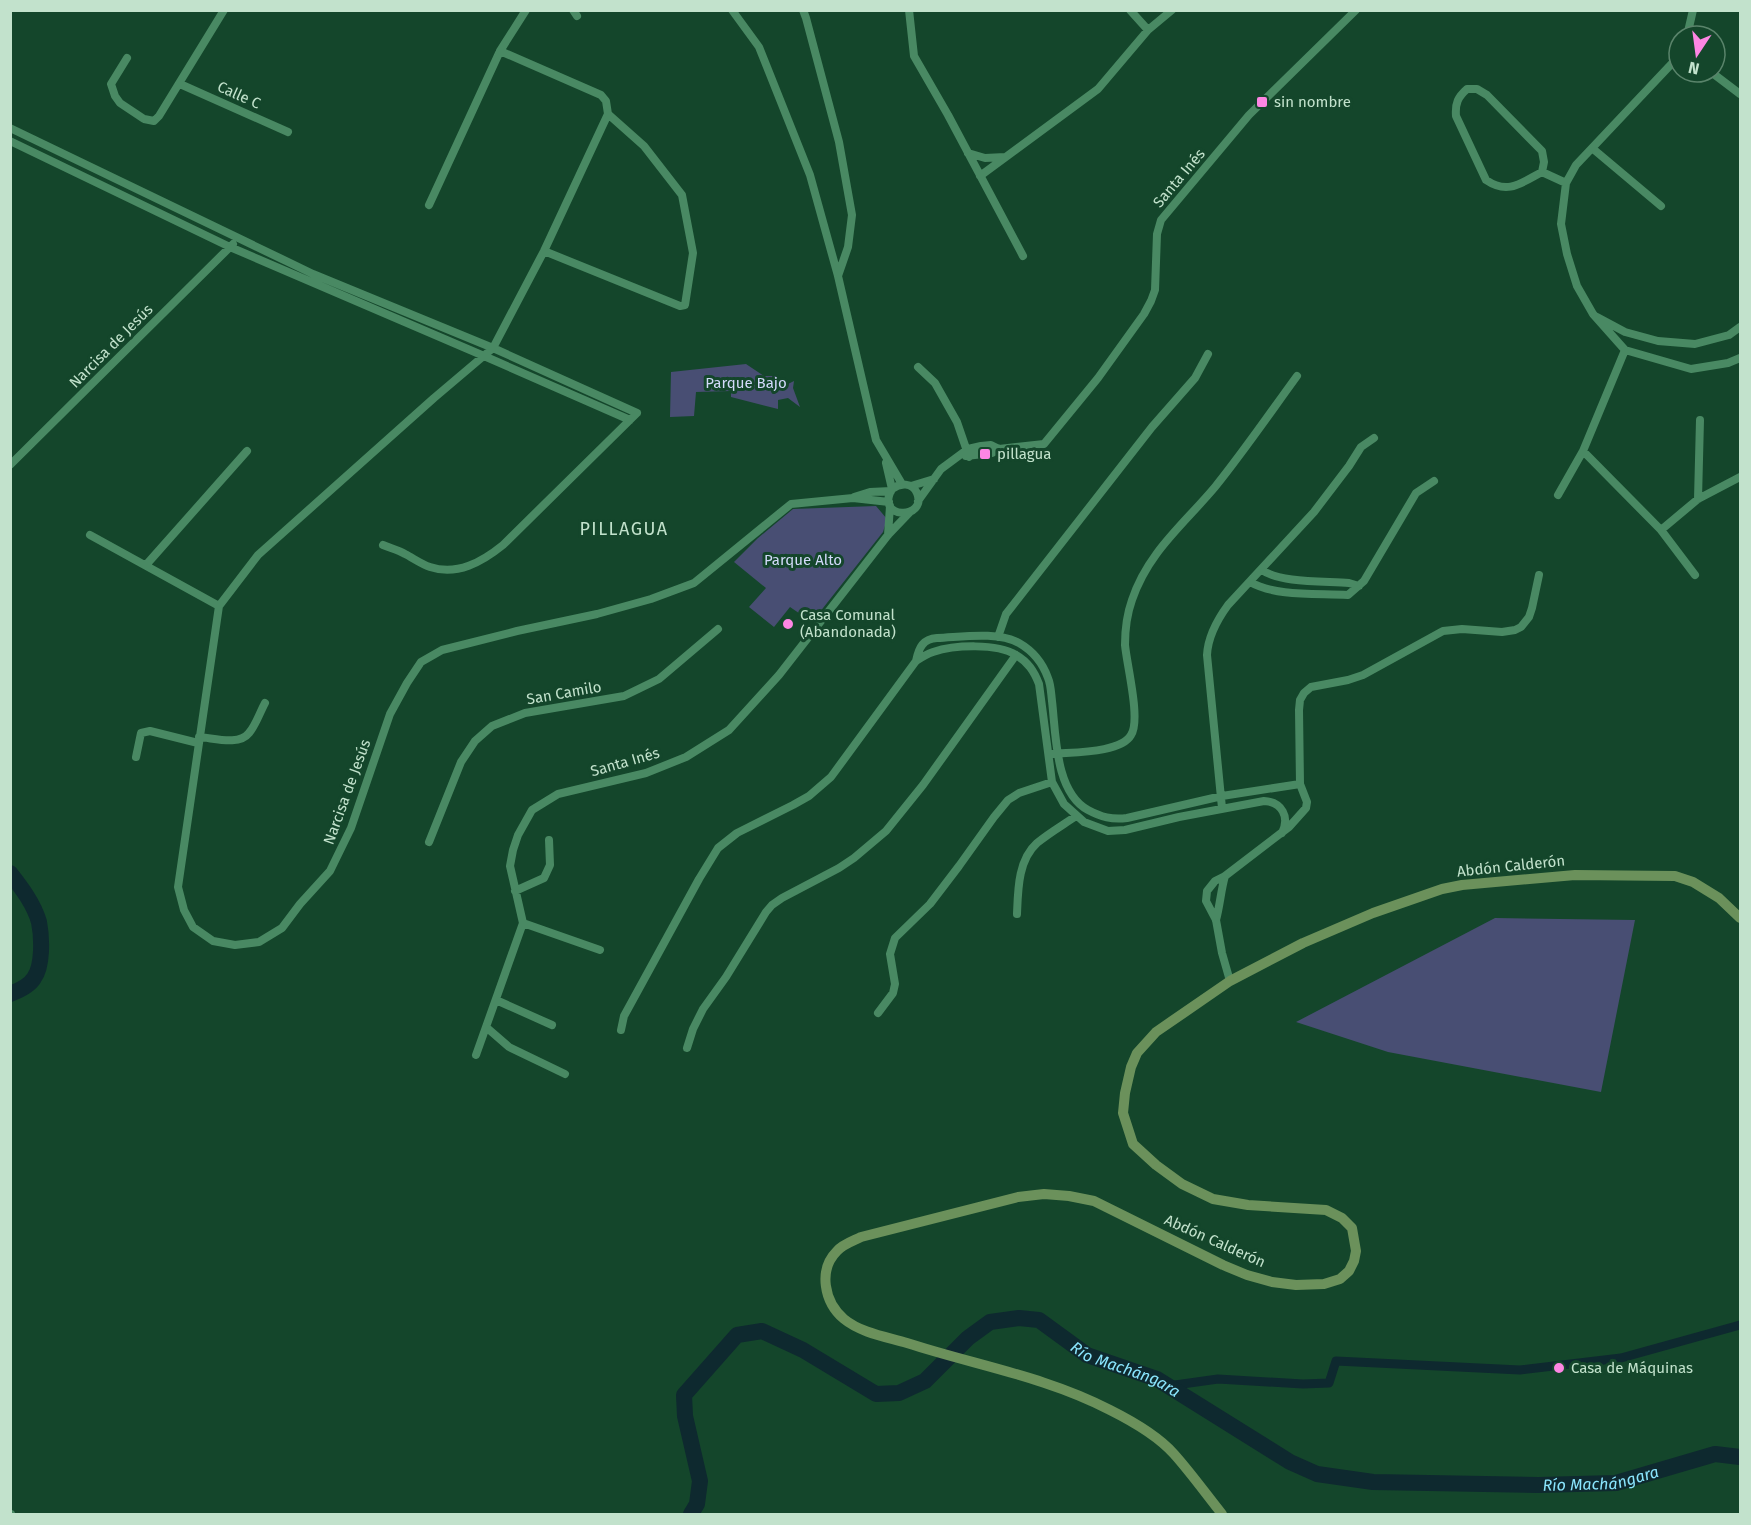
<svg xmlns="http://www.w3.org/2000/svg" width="1751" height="1525" font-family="'Fira Sans',sans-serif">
	<rect width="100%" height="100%" fill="#14462b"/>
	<path fill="#484e73" d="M746,364l18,12h11l13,8 6,-3 -1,7 7,19 -12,-9 -10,2v9l-47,-12v-6l-35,1 -2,24 -24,1 1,-45z
		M876,506l11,13 -4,13 -71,90 -22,-15 -16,20 -25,-20 17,-19 -32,-26 24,-24 35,-29z
		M1495,918l140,2 -34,172 -213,-40 -92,-30z"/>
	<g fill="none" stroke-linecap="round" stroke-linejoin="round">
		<path stroke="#0e292f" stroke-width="9" d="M1168,1386l50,-7 85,5 26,-1 7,-22 184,9 101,-12 119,-33"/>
		<g stroke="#0e292f" stroke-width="16">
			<path d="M10,873c11,14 24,31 29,49 3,15 4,44 -5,56 -4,7 -16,13 -24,16"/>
			<path id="s1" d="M691,1514l6,-10 3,-23 -15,-65 -1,-21 53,-60 25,-4 41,19 73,44 23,-1 26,-12 43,-43 22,-16 29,-4 20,2 48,35 70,24 133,83 27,12 56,8 165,3 78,-2 99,-29 25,3"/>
		</g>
		<path stroke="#498963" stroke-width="8" d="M573,10l4,6
			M732,10l27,37 51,128 28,101 38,164 26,44
			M803,10l3,8 33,124 13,73 -4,32 -10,29
			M909,10l5,46 34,59 75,141
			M1130,10l18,20
			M1687,36l6,-26
			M500,51l26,-41
			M1679,56l-103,109 -10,18 -5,41 6,30 10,32 16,28 32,36 66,19 37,-6 12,-5
			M127,58l-16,26 4,12 5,7 24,16 10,2 5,-5 65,-106
			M1711,72l29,22
			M180,84l108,48
			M1467,89h10l10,6 55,56 2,11 -2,10c-21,11 -34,23 -56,8l-30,-64c-1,-13 2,-19 11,-27z
			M10,128l303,146 180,74 144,65 -134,132c-21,17 -46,31 -73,22 -9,-3 -17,-9 -25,-13 -7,-4 -15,-6 -22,-9
			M10,141l220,106 254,109 146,64
			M1592,148l69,58
			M968,153l17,5 20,-1
			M1542,172l24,11
			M980,176l118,-87 50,-59 24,-20
			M429,205l71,-154 101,44 5,6 2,13 -64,137 -51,97 -59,50 -176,157 -39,51 -41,281 6,23 9,17 20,14 22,4 24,-3 23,-14 18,-24 30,-33 21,-43 39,-114 17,-31 14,-21 21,-12 75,-19 80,-17 54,-15 43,-16 97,-79 62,-6 36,4
			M544,251l136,55 5,-1 8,-52 -11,-58 -38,-49 -36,-32
			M1597,317l28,15 33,9 37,3 34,-9 11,-8
			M918,367l17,16 22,39 12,35
			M1583,451l78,79 34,45
			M966,456l26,-3 7,-4
			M886,463l6,26c-18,31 36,31 25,4 -5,-11 -17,-10 -25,-4
			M10,465l223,-221
			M911,486l23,-7
			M1558,495l25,-44 42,-101
			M854,497l16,-5 21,-1
			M1698,499l2,-79
			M918,501l23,-32 27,-20 13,-3 10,-1 8,4 45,-5 54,-66 46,-64 7,-13 4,-11 2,-56 4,-14 88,-105 107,-105
			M1661,530l37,-31 42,-22
			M90,535l129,71
			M888,535l2,-29
			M146,565l101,-114
			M1262,570c18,13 63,11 87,13l10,3
			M1250,582c27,15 67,11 98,13l16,-14 52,-88 18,-12
			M998,637l8,-23 146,-187 43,-49 13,-24
			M916,661c3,-14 7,-22 21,-23 25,-1 60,-7 82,5 14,8 24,21 29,35 3,7 3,15 4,23 4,34 3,91 36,109 13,7 24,10 39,8l95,-22 78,-12
			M199,737c15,1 40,9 50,-4 7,-8 11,-21 16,-30
			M1053,754c20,-2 68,-1 78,-19 10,-15 -4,-69 -6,-90 0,-14 2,-31 7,-45 16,-48 52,-76 83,-113 29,-36 55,-74 82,-111
			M136,757l5,-24 9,-2 48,12
			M1222,808l-15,-153c1,-19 10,-35 21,-50l86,-93 35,-46 12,-19 13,-9
			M429,842l32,-80 14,-21 17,-15 33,-13 99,-17 35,-17 59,-50
			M515,891l29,-13 6,-13 -1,-25
			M1017,914c1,-24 1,-54 20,-71 12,-10 26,-18 39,-27
			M1216,920c4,-15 5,-30 9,-44
			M523,923l77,27
			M1230,981l-8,-28 -6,-33 -10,-19 1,-10 8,-10 10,-5 64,-49 17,-19 1,-6 -7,-18 -1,-74 1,-10 4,-7 7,-6 37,-7 15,-5 80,-44 19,-2 40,3 13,-2 6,-3 8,-10 3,-9 7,-33
			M496,1000l56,25
			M878,1013l15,-20 2,-9 -5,-30 5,-16 35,-34 29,-38 35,-49 14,-17 11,-7 33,-11
			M486,1027l23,20 56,27
			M621,1030l3,-14 75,-137 19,-31 19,-15 56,-28 16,-9 22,-19 85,-116c6,-4 11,-7 17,-9 21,-7 64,-9 83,3 12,7 18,16 23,29l13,98 12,22 20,18 24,9 17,-1 54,-13 85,-16c18,1 26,16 18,32
			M687,1048l6,-19 10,-20 23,-32 40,-65 6,-7 10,-7 57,-30 15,-10 32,-27 37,-46 93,-130
			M476,1055l47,-132 -13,-57 3,-16 5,-15 14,-25 26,-16 88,-21 40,-16 43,-27 50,-55 109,-140 22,-23
			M10,1514h1"/>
		<path stroke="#6b915b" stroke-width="10" d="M1222,1514c-16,-20 -31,-41 -48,-60 -15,-17 -44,-34 -64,-44 -63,-33 -135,-45 -203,-67 -20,-6 -46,-10 -63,-24 -20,-17 -26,-49 -7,-68 6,-7 16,-10 24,-14l157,-40 26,-3 25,2 25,5 129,64 24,10 25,7 24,3 28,-1 16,-5 9,-8 5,-10 2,-10 -4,-23 -10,-10 -16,-8 -78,-5 -35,-6 -31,-15 -26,-19 -23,-21 -10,-31 2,-20 6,-26 6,-14 19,-21 74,-51 73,-38 70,-30 69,-24 20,-4 113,-10 100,1 18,6 26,16 21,20"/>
	</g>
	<g fill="#fd86e3" stroke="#14462b" stroke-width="2">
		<rect x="1256" y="96" width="12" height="12" rx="3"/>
		<rect x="979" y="448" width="12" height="12" rx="3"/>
		<circle cx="788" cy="624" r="6"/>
		<circle cx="1559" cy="1368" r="6"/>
	</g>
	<g text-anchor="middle" stroke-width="6" stroke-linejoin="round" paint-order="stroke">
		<g font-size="15" fill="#c2e2cc" stroke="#14462b">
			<text transform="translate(239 95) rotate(24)" y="5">Calle C</text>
			<text transform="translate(1179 178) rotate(-50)" y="5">Santa Inés</text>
			<text transform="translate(111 346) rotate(-45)" y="5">Narcisa de Jesús</text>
			<text transform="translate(564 693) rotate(-10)" y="5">San Camilo</text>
			<text transform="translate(625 762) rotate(-16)" y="5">Santa Inés</text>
			<text transform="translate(347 792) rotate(-70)" y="5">Narcisa de Jesús</text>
			<text transform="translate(1511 866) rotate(-6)" y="5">Abdón Calderón</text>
			<text transform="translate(1215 1241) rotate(24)" y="5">Abdón Calderón</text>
		</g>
		<g font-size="15" fill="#c2e2cc" stroke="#14462b" text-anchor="start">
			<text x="1274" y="107">sin nombre</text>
			<text x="997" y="459">pillagua</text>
			<text x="800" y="620">Casa Comunal<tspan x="800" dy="17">(Abandonada)</tspan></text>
			<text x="1571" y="1373">Casa de Máquinas</text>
		</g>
		<g font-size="15" fill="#d3dafb" stroke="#14462b">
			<text x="746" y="388">Parque Bajo</text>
			<text x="803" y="565">Parque Alto</text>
		</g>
		<g font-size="16" font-style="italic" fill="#8ae5fd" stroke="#14462b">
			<text dy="6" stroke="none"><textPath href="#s1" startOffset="648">Río Machángara</textPath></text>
			<text dy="6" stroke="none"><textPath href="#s1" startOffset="1152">Río Machángara</textPath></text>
		</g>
		<g font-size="18" letter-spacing="1.5" fill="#c2e2cc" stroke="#14462b">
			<text x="624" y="535">PILLAGUA</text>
		</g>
	</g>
	<rect width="1751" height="1525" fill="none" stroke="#c2e2cc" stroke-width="24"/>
	<g transform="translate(1697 54) rotate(193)"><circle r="28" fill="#14462b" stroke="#5a846b" stroke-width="1.5"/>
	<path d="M0-4.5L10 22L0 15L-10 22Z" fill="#fd86e3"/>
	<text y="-9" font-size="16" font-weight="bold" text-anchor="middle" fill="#c2e2cc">N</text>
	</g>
</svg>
